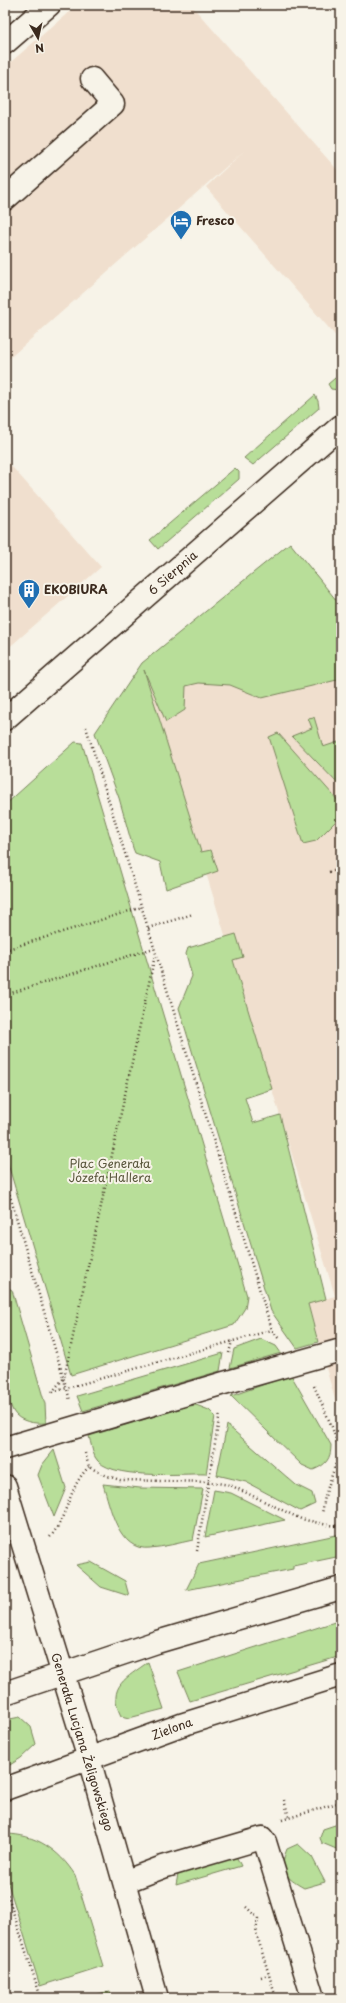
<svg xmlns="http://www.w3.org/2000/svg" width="346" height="2003" font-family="'Playpen Sans',sans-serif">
	<rect width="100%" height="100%" fill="#f7f3e8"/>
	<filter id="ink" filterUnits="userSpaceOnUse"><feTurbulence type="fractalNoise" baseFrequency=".025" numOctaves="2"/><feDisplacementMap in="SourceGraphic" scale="8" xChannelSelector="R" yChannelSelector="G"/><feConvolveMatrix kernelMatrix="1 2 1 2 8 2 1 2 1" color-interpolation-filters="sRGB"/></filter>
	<g filter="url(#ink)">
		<path fill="#f0dfce" d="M77,5h114l150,169v168l-135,-155 38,-36 -239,211v-295z
			M5,459l96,108 -96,84z
			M290,543l51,63v815l-33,-117 27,-8 -193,-633z"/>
		<path fill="#b8de99" stroke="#7a845c" d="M341,373v15l-3,2 -7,-1 -3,-5z
			M315,395l3,6 1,7 -66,57 -9,-7z
			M235,468l4,4v7l-81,70 -8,-9z
			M290,543l51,63v73l-79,19 -32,-13 -31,-2 -13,3 -1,24 -19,12 -22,-52 57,182 10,-2 7,21 -52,18 -6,-27 -25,-9 -2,-5 -14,-50 -24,-65 47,-70z
			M314,717l9,30 18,-6v46l-49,-51 20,-8 -4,-10z
			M278,733l63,71v12l-25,25 -13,3 -34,-107z
			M75,742l7,1 165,553 -2,12 -11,17 -163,50 -66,-221v-349z
			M236,934l7,23 -10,3 39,129 -27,9 8,25 27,-8 46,184 -18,5 10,38 -21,6 -26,-37 -92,-303 13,-32 -6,-22 2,-6z
			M5,1286l7,4 33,114 1,19c-11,1 -27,-1 -33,-12 -13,-24 -8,-95 -8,-125z
			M261,1339l15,7 5,7 -51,15 4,-19z
			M223,1353l-3,18 -137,40 -6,-15z
			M291,1375l40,70c0,14 -5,20 -18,25l-11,-5 -71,-69z
			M196,1405l13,5 6,6 -9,58c-24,-1 -99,7 -111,-17 -3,-6 -4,-14 -6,-21l100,-30z
			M227,1425l69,60 16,8 3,11 -15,7 -54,-29 -29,-7z
			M54,1450l12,38 -12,29 -16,-42 4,-10z
			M103,1484l37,4 63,1 -10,51c-14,3 -29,7 -43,8 -32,4 -40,-42 -47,-64z
			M214,1490l17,3 54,27 -80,17z
			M341,1534v22l-48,10v3l-107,21 13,-26z
			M91,1562l34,19 4,15 -28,-9 -25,-22z
			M341,1620v36l-151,45 -12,-29z
			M148,1662l16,47 -35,9 -8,-2c-15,-30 6,-38 27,-54z
			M20,1717l11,10 5,17 -15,14 -16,10v-48z
			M341,1823v28l-19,-8 -2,-5 3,-9z
			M5,1834c31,0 54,16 70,41l28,91 -63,20 -35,-112z
			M298,1844l14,13 13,25 -21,6c-18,-10 -26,-17 -17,-39z
			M235,1854l6,12 -65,19 3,-16z
			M110,1991l2,7h-28z"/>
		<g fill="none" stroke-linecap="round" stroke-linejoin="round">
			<g stroke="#3b2a1e" stroke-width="25">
				<path id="minor" d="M5,43l44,-38
					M5,199l108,-95 -21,-25
					M5,719l336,-293
					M5,1448l219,-65 117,-33
					M5,1486l84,273 68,239
					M5,1693l152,-51 184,-54
					M5,1789l176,-64 160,-50
					M124,1882l39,-15 99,-29 3,4 48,156"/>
			</g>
			<path stroke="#3b2a1e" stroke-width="2.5" stroke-dasharray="1 3" stroke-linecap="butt" d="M86,727l186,603 7,9
				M329,872l12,-3
				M148,928l45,-14
				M5,950l137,-43
				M5,995l149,-47
				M5,1179l65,221
				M229,1353l3,-12
				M314,1386l18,41 8,24 -15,45 -3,18
				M52,1392l12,-14 91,-423
				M53,1392l219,-62
				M85,1453l4,14 16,8 15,5 90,2 20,3 71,34 27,6 13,1
				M335,1467l6,3
				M50,1537c18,-20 19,-52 39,-70
				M197,1551l23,-138
				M284,1800l5,17
				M282,1820l59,-18
				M5,1887l36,111
				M246,1907l12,11
				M258,1918l-2,14 20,66
				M261,1977l8,-2"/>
			<use href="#minor" stroke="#f7f3e8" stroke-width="22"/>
		</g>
	</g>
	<defs>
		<g id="hotel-pin" transform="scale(1.15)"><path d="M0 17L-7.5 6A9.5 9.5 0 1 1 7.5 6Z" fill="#1f6fb2" stroke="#f7f3e8"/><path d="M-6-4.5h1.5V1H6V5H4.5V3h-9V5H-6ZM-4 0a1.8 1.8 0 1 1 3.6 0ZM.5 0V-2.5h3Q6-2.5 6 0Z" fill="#fff"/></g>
		<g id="building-pin" transform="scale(1.15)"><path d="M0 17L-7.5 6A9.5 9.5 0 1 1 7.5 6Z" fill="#1f6fb2" stroke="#f7f3e8"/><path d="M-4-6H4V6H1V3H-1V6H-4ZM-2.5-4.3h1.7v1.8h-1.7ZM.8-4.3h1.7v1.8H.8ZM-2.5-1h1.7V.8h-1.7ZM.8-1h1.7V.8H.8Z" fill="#fff"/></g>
	</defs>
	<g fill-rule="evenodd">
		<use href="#hotel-pin" x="181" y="221"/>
		<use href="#building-pin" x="29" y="590"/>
	</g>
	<g text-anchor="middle" stroke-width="4" stroke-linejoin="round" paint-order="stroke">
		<g font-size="12" font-weight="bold" fill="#3b2a1e" stroke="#f7f3e8" text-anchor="start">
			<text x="196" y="225">Fresco</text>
			<text x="44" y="594">EKOBIURA</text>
		</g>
		<g font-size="12" fill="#3b2a1e" stroke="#f7f3e8">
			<text transform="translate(173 573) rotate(-41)" y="4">6 Sierpnia</text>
			<text transform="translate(172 1729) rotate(-20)" y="4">Zielona</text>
			<text transform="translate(82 1742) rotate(73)" y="4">Generała Lucjana Żeligowskiego</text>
		</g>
		<g font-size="12" fill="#5a573d" stroke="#f7f3e8">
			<text x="110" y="1168">Plac Generała<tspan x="110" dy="14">Józefa Hallera</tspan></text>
		</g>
	</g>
	<rect width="346" height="2003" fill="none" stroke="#f7f3e8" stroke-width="20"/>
	<rect x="10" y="10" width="326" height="1983" fill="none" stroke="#3b2a1e" stroke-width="1.5" filter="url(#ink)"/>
	<g transform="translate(38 38) rotate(171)" stroke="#f7f3e8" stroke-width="3" paint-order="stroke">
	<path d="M0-3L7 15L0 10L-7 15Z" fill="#3b2a1e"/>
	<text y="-6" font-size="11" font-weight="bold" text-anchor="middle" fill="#3b2a1e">N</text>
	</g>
</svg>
